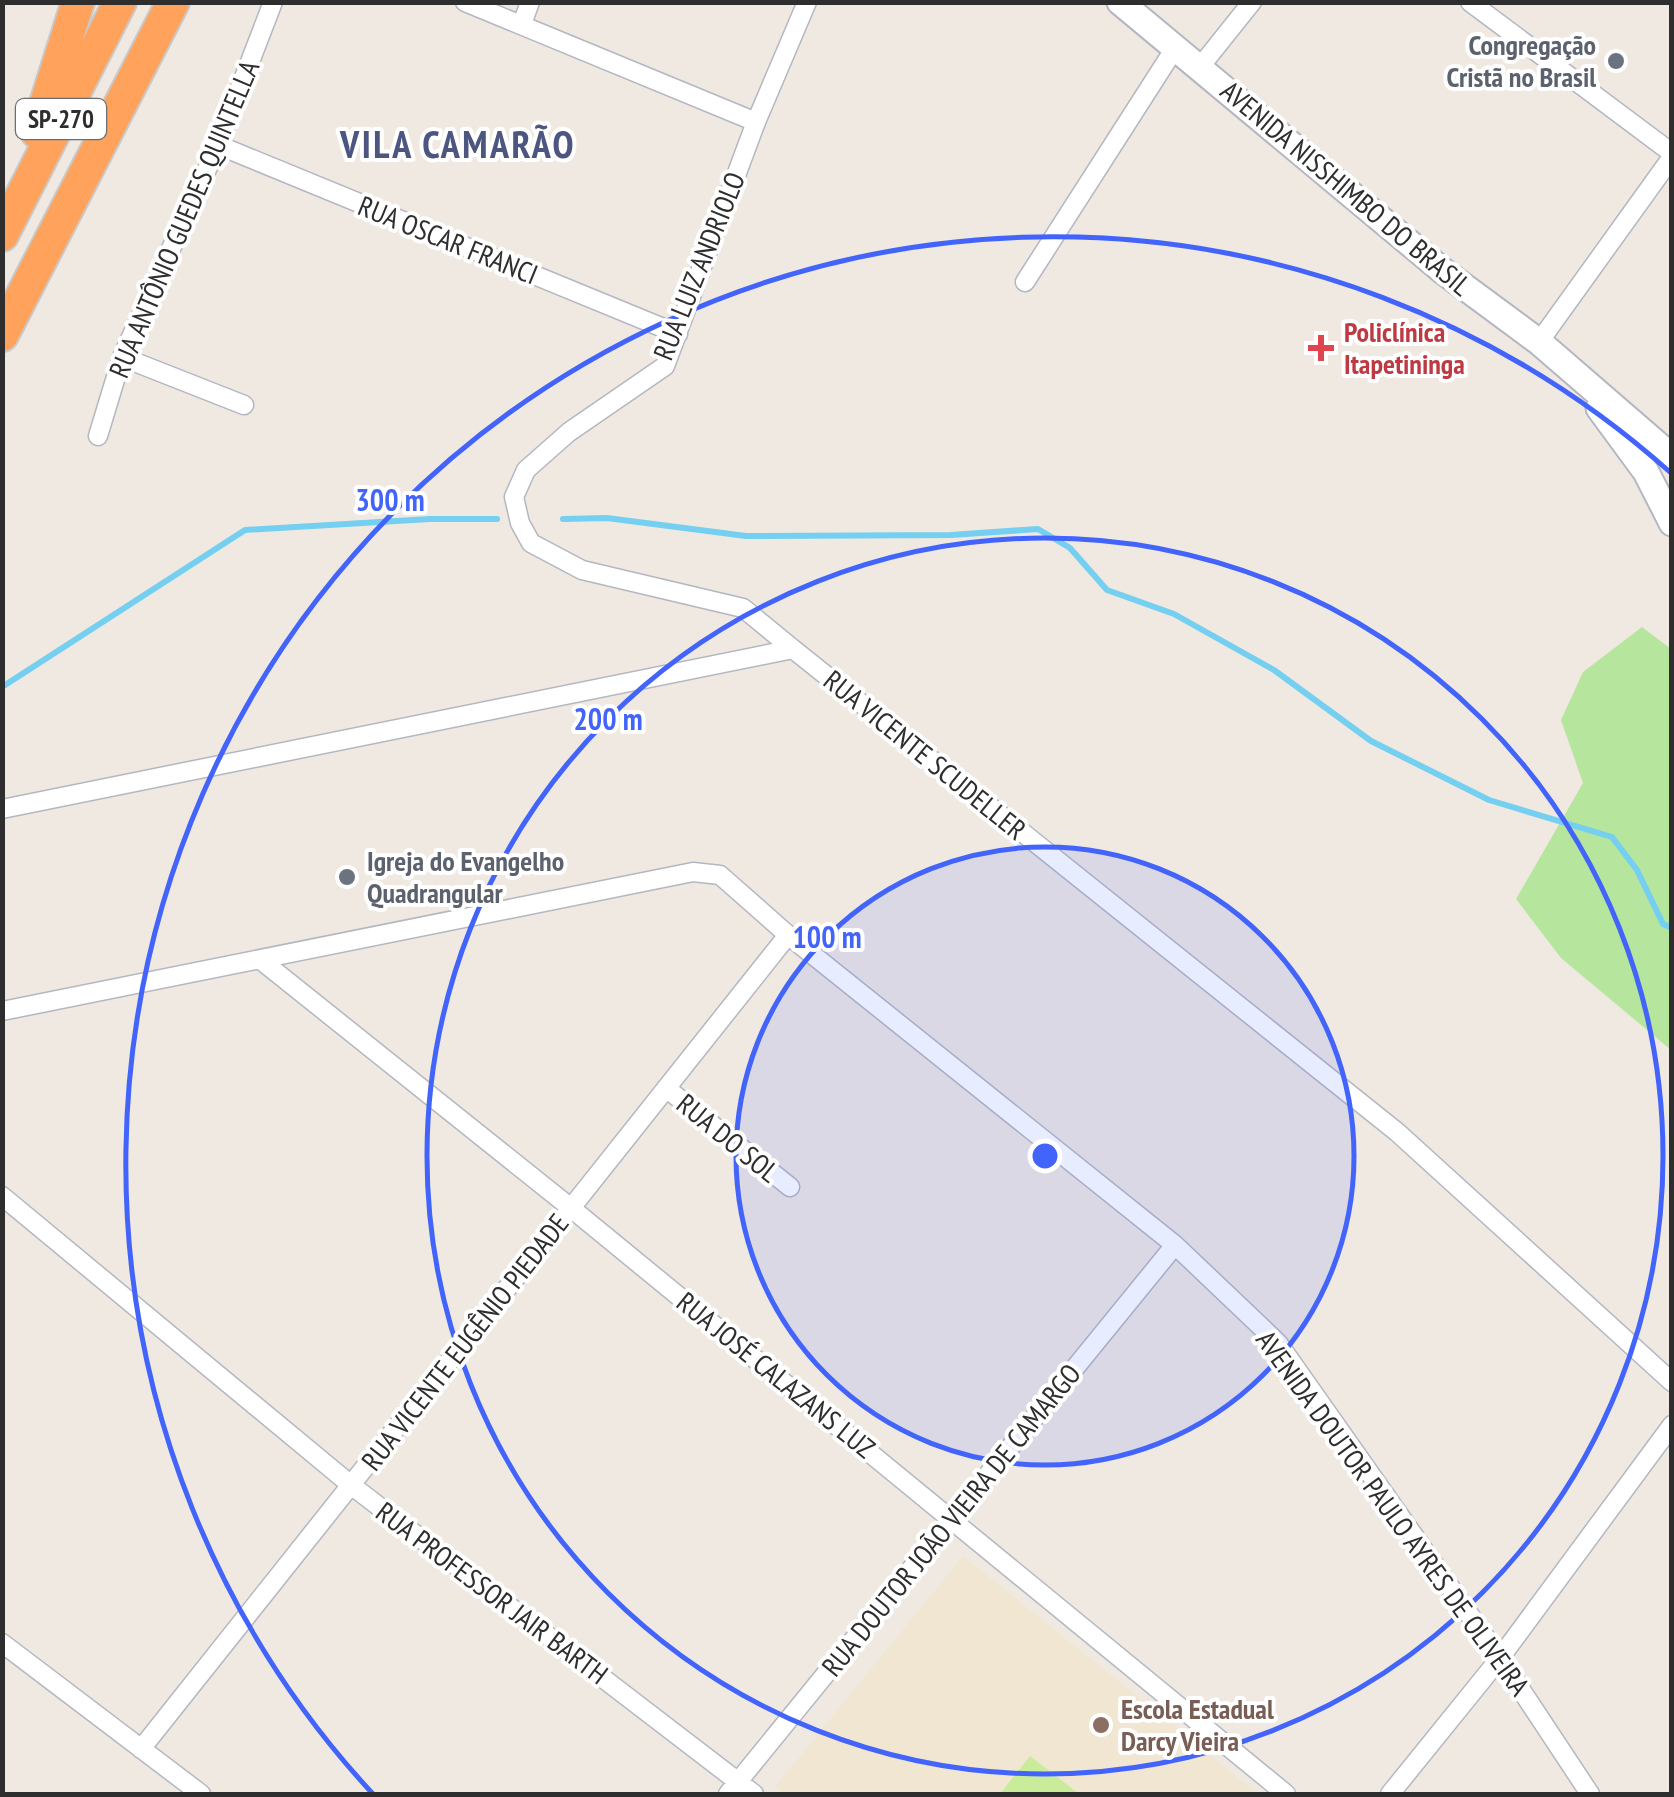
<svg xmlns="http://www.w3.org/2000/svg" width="1674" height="1797" font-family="'PT Sans Narrow',sans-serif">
	<rect width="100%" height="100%" fill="#efe9e1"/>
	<path fill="#f0e6d1" d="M963,1556l295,238h-474l-9,-7z"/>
	<path fill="#b6e59e" d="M1642,627l29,22v401l-110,-92 -45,-59 67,-116 -22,-63 22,-48z"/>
	<path fill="#c9ec9a" d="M1030,1756l49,38h-79z"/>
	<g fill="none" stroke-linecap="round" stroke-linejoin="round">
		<path stroke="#75cff0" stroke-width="6" d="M563,519l44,-1 139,18 205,-1 87,-6 32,19 37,42 67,24 100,56 97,71 118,59 123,37 25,33 26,54 9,4
			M2,687l243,-157 185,-11h67"/>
		<g stroke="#b4b7c1" stroke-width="21">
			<path id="street" d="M465,2l291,120
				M1470,2l202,151
				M522,24l8,-22
				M1200,67l52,-65
				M218,145l460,189
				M1025,282l150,-234
				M1539,342l133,-185
				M122,357l122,48
				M98,436l24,-79 96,-212 55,-143
				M793,649l-50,-41 -161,-38 -51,-27 -11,-20 -6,-26 12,-27 43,-38 96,-66 91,-244 51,-120
				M2,809l791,-160 604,483 275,250
				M262,961l309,247 715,586
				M2,1011l691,-139 27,3 68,60 387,310 103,98 222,315 90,136
				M666,1088l124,99
				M2,1196l349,289 403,309
				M2,1643l199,151
				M141,1749l647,-814
				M728,1794l447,-549
				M1390,1794l110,-136 172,-233"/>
		</g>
		<g stroke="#b4b7c1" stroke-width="29">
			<path id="secondary" d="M1120,2l323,269 96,71 133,115
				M1599,408l47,64 26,51"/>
		</g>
		<g stroke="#c9c9c9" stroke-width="36">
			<path id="highway" d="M37,132l41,-130
				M2,235l118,-233
				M2,335l171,-333"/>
		</g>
		<use href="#street" stroke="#fff" stroke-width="18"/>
		<use href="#secondary" stroke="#fff" stroke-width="25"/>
		<use href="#highway" stroke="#ffa35c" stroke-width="32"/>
	</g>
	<circle cx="1045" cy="1156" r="309" fill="#4264fb" fill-opacity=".12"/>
	<g fill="none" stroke="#4264fb" stroke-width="5">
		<circle cx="1045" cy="1156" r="309"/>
		<circle cx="1045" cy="1156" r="618"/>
		<path d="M373 1794A927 927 0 0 1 1671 473"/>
	</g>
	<g fill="#6b7280" stroke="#fff" stroke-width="4">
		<circle cx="1616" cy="61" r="10"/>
		<circle cx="347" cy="877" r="10"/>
	</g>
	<path fill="#e0444e" stroke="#fff" stroke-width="4" d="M1316 333h10v10h10v10h-10v10h-10v-10h-10v-10h10z"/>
	<circle fill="#8d6e63" stroke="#fff" stroke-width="4" cx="1101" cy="1725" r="10"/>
	<g text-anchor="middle" stroke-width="8" stroke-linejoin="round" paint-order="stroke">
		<rect fill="#fff" stroke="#6d6d6d" stroke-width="2.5" x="16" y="99" width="90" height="40" rx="8"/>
		<g font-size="25" font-weight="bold" fill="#2e2e2e">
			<text x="61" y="128">SP-270</text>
		</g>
		<g font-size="28" font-weight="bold" fill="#5b616d" stroke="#fff" text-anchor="end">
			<text x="1596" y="55">Congregação<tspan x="1596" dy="32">Cristã no Brasil</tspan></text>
			<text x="367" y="871" text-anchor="start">Igreja do Evangelho<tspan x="367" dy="32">Quadrangular</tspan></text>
		</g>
		<g font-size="28" fill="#2e2e2e" stroke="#fff">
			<text transform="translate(1346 188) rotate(40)" y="10">AVENIDA NISSHIMBO DO BRASIL</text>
			<text transform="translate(184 219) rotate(-67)" y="10">RUA ANTÔNIO GUEDES QUINTELLA</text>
			<text transform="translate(448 240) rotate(22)" y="10">RUA OSCAR FRANCI</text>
			<text transform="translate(699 266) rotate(-68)" y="10">RUA LUIZ ANDRIOLO</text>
			<text transform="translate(925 755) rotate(39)" y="10">RUA VICENTE SCUDELLER</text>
			<text transform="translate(728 1138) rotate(39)" y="10">RUA DO SOL</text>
			<text transform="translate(465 1342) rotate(-52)" y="10">RUA VICENTE EUGÊNIO PIEDADE</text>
			<text transform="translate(776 1375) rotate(39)" y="10">RUA JOSÉ CALAZANS LUZ</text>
			<text transform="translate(1393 1513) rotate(54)" y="10">AVENIDA DOUTOR PAULO AYRES DE OLIVEIRA</text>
			<text transform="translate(951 1520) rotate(-51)" y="10">RUA DOUTOR JOÃO VIEIRA DE CAMARGO</text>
			<text transform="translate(492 1593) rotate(37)" y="10">RUA PROFESSOR JAIR BARTH</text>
		</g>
		<g font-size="28" font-weight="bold" fill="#be3a42" stroke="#fff" text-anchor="start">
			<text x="1344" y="342">Policlínica<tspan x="1344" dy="32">Itapetininga</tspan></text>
		</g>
		<g font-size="28" font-weight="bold" fill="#785e54" stroke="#fff" text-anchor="start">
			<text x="1121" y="1719">Escola Estadual<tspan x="1121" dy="32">Darcy Vieira</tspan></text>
		</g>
		<g font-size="38" font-weight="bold" letter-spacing="2.5" fill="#4d5680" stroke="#fff">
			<text x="458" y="158">VILA CAMARÃO</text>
		</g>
	</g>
	<circle cx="1045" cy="1156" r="15" fill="#4264fb" stroke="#fff" stroke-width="5"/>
	<g font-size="30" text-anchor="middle" font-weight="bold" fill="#4264fb" stroke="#fff" stroke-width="8" stroke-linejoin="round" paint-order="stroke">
		<text x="390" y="511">300 m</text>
		<text x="608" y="730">200 m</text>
		<text x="827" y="948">100 m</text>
	</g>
	<rect width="1674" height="1797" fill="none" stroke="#2e2e2e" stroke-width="10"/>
</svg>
